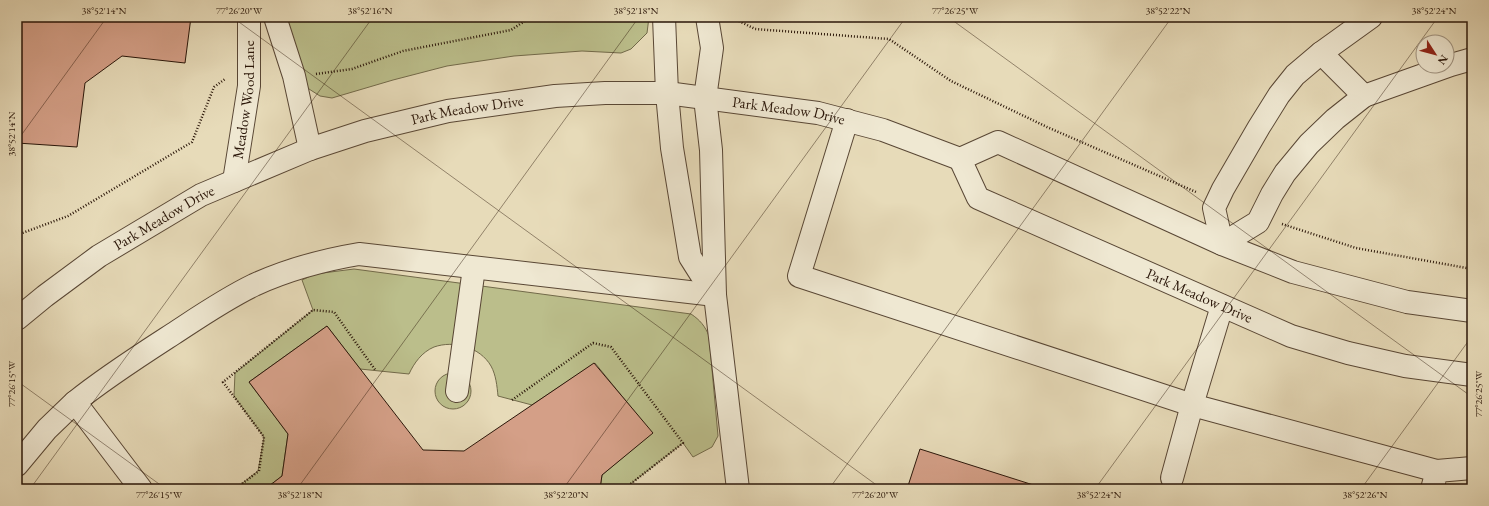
<svg xmlns="http://www.w3.org/2000/svg" width="1489" height="506" font-family="'EB Garamond',serif">
	<rect width="100%" height="100%" fill="#e7dbb9"/>
	<filter id="stains"><feTurbulence type="fractalNoise" baseFrequency=".005" numOctaves="4"/><feColorMatrix values="0 0 0 0 .2 0 0 0 0 .09 0 0 0 0 .02 0 0 0 .5 -.17"/></filter>
	<radialGradient id="worn" r=".72"><stop offset=".6" stop-color="#630" stop-opacity="0"/><stop offset="1" stop-color="#630" stop-opacity=".3"/></radialGradient>
	<path fill="#bbbe8b" stroke="#726a4a" d="M282,17h367l-2,16 -16,16 -10,4 -39,-2 -68,5 -67,10 -54,14 -61,18 -12,-2 -11,-7 -8,-10z
		M354,269l337,45c9,6 14,12 18,22l9,100 -6,11 -19,10 -10,-14 -59,46h-24l2,-14 50,-42 -57,-70 -63,42 -34,-9c-1,-10 -2,-21 -7,-30 -11,-19 -37,-26 -57,-19 -12,5 -20,16 -25,27l-49,-5 -33,-43 -78,56 39,52 -6,42 -17,13h-30l23,-18 6,-34 -30,-41 1,-23 78,-63 -11,-30 13,-6z
		M435 391a18 18 0 1 1 36 0a18 18 0 1 1-36 0Z"/>
	<path fill="#d49f87" stroke="#2a1609" d="M17,17h174l-6,46 -63,-7 -37,27 -8,64 -60,-4z
		M327,326l96,124 41,1 130,-88 59,70 -51,42 -2,14h-335l17,-13 6,-42 -39,-52z
		M920,449l126,40h-139z"/>
	<g fill="none" stroke-linecap="round" stroke-linejoin="round">
		<g stroke="#594735" stroke-width="24">
			<g id="minor">
				<path d="M275,17l19,59 16,73"/>
				<path d="M664,17l3,76 5,55 18,109 24,38"/>
				<path d="M707,17l5,31 -7,50 6,52 4,145 23,194"/>
				<path d="M1371,17l-50,36 -26,22 -16,20 -20,32 -36,62 -9,19 8,36 36,-22 14,-28 13,-21 24,-29 26,-25 29,-23 87,-31 21,-6"/>
				<path d="M1321,53l43,43"/>
				<path d="M847,120l-48,156 393,129 245,66"/>
				<path id="s1" d="M960,159l18,39 313,138 57,17 57,13 67,9"/>
				<path id="s2" d="M234,181l15,-95v-69"/>
				<path id="s3" d="M17,319l28,-23 54,-40 102,-61 109,-46 55,-18 83,-20 107,-15 50,-3h62l151,20 65,17 77,29 38,-17 224,102 71,28 114,30 65,9"/>
				<path d="M457,391l17,-123"/>
				<path d="M17,465l30,-36 28,-27"/>
				<path d="M1172,478l20,-73 30,-99"/>
				<path d="M141,489l-66,-87c31,-25 64,-46 98,-68 26,-17 52,-35 81,-49 33,-15 69,-25 105,-31l356,41"/>
				<path d="M1432,489l5,-18 35,-3"/>
			</g>
		</g>
		<path stroke="#2a1609" stroke-width="2.5" stroke-dasharray="1 2" stroke-linecap="butt" d="M731,17l24,12 134,10 62,42 96,46 149,65
			M316,74l36,-5 51,-18 108,-21 20,-13
			M1282,224l74,24 116,21
			M17,235l51,-19 124,-74 22,-55 11,-8
			M512,400l81,-57 18,4 72,96 -59,46
			M235,489l24,-18 5,-34 -41,-55 90,-72 21,2 42,59"/>
		<use href="#minor" stroke="#efe8d2" stroke-width="22"/>
	</g>
	<path fill="none" stroke="#2a1609" stroke-width="1" stroke-opacity="0.45" d="M232,17l650,472M948,17l524,380M17,141l90,-124M17,381l149,108M30,489l343,-472M297,489l342,-472M563,489l343,-472M829,489l343,-472M1095,489l343,-472M1361,489l111,-153"/>
	<g text-anchor="middle" stroke-width="3.5" stroke-linejoin="round" paint-order="stroke">
		<g font-size="15" fill="#2a1609" stroke="#efe8d2">
			<text dy="5" stroke="none"><textPath href="#s2" startOffset="82">Meadow Wood Lane</textPath></text>
			<text dy="5" stroke="none"><textPath href="#s3" startOffset="503">Park Meadow Drive</textPath></text>
			<text dy="5" stroke="none"><textPath href="#s3" startOffset="827">Park Meadow Drive</textPath></text>
			<text dy="5" stroke="none"><textPath href="#s3" startOffset="179">Park Meadow Drive</textPath></text>
			<text dy="5" stroke="none"><textPath href="#s1" startOffset="285">Park Meadow Drive</textPath></text>
		</g>
	</g>
	<rect width="1489" height="506" fill="none" stroke="#e7dbb9" stroke-width="44"/>
	<g transform="translate(1435 54) rotate(126)"><circle r="19" fill="#efe8d2" stroke="#a09482"/>
	<path d="M0-3L7 15L0 10L-7 15Z" fill="#8f2418"/>
	<text y="-6" font-size="11" font-weight="bold" text-anchor="middle" fill="#2a1609">N</text>
	</g>
	<rect x="22" y="22" width="1445" height="462" fill="none" stroke="#2a1609" stroke-width="1.5"/>
	<g font-size="10" text-anchor="middle" fill="#2a1609">
		<text x="104" y="14">38°52'14"N</text>
		<text x="239" y="14">77°26'20"W</text>
		<text x="370" y="14">38°52'16"N</text>
		<text x="636" y="14">38°52'18"N</text>
		<text x="955" y="14">77°26'25"W</text>
		<text x="1168" y="14">38°52'22"N</text>
		<text x="1434" y="14">38°52'24"N</text>
		<text transform="translate(11 134) rotate(-90)" y="4">38°52'14"N</text>
		<text transform="translate(11 384) rotate(-90)" y="4">77°26'15"W</text>
		<text transform="translate(1478 394) rotate(-90)" y="4">77°26'25"W</text>
		<text x="159" y="498">77°26'15"W</text>
		<text x="300" y="498">38°52'18"N</text>
		<text x="566" y="498">38°52'20"N</text>
		<text x="875" y="498">77°26'20"W</text>
		<text x="1099" y="498">38°52'24"N</text>
		<text x="1365" y="498">38°52'26"N</text>
	</g>
	<rect width="100%" height="100%" filter="url(#stains)"/>
	<rect width="100%" height="100%" fill="url(#worn)"/>
</svg>
